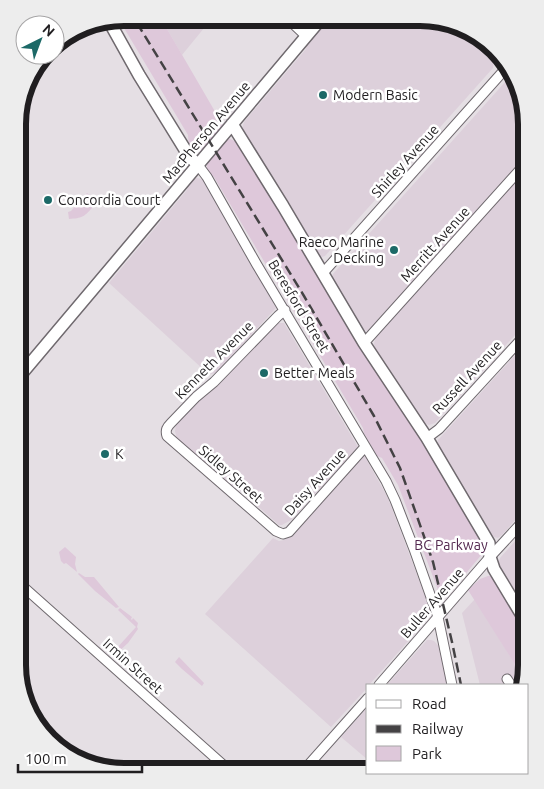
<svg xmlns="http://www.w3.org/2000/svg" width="544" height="789" font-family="Ubuntu,sans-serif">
	<rect width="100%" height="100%" fill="#e5dfe4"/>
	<path fill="#ddd0db" d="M434,18l36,16 20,17v5l4,6 -1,6 -168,188 -3,1 -4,-1 -76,-127 2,-7 62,-73 2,-8 17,-21z
		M163,22h46l-27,33z
		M512,79l4,2 10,43v31l-155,174 -4,2 -5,-2 -30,-51 1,-4 173,-193z
		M526,168v155l-91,100 -6,2 -5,-2 -48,-72 -2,-7 2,-8z
		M197,178l5,1 3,3 71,126 -60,65 -5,1 -6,-3 -96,-88 78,-93 2,-7 3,-4z
		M277,323h7l74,124 -67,73 -9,5h-3l-43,-38 -8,-3 -51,-45 -2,-8 1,-6 10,-13 35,-30z
		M526,343v165l-24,27 -4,3 -4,-1 -9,-7 -47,-85v-5z
		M364,455l24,43 42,111v7l-2,3 -59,66h-1v2l-37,40 -126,-113 68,-76 6,3 5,-1 6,-3z
		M526,529v87l-22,-36 -5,-14v-5l1,-3z
		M475,599l49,80 -2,6h-42l-18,-72z
		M427,640h4l3,1 6,6 9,38h-62z
		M368,707v53l-27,-23z"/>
	<path fill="#dec8da" d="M163,22l61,105 -20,23c-11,4 -16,-5 -16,-15l-67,-112z
		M230,139l9,4 155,250 86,145 4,10 -1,5 -37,44 -6,-2 -42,-110 -16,-27 -5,-2 -13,-23 -1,-5 -149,-251c-18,-11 3,-27 11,-37z
		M87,193l5,4v11c-8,9 -10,10 -23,11l-1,-7 3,-1z
		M65,547l11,10 -1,7 2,8 -11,-9 -2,1 -3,-3 -2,-9z
		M79,573l6,4h9l25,30 -3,1 -21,-17 -17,-17z
		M488,576h2l5,3 31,52v41l-2,7 -56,-89 12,-11z
		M120,608l12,9 -1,2 1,1 1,-2 5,5 -1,4 1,2 -10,14 -12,11h-2l-5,-5 2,-2 4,3 21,-23 -18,-17z
		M179,657l25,26 -2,3 -20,-17 -7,-7z"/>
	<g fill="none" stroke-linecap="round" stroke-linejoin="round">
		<g stroke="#6f696e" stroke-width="11">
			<path id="minor" d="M289,20l17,16
				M482,38l6,6
				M198,165l9,12 50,88 129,216 9,19 19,49 24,68 14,68
				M323,273l184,-206
				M285,310l-7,6 -64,66 -18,15 -25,26c-4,4 -6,7 -4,13l109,95 7,3 6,-2 76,-85
				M364,343l162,-180
				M427,438l12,-9 87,-95
				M18,582l212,189
				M507,679l4,6
				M379,685l111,-128 36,-39
				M303,771l65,-73"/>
		</g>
		<g stroke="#6f696e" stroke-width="14">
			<path id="tertiary" d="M110,23l29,52 50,81 9,9
				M232,124l51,82 81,137 63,95 62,105 1,14 4,12 32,53
				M18,378l302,-358"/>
		</g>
		<use href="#minor" stroke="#fff" stroke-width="9"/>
		<use href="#tertiary" stroke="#fff" stroke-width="11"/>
		<path stroke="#444244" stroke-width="2.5" stroke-dasharray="10 5" stroke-linecap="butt" d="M137,23l167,273 70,120 26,52 33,94 19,80 9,43"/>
	</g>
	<g fill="#1c6967" stroke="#fff" stroke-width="2">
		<circle cx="323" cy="95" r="5"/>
		<circle cx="48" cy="200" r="5"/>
		<circle cx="394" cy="250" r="5"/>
		<circle cx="264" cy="373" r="5"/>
		<circle cx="105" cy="454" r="5"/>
	</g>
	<g text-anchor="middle" stroke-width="5" stroke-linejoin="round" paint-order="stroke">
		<g font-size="14" fill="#201e20" stroke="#fff" text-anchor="start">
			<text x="333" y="100">Modern Basic</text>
			<text x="58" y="205">Concordia Court</text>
			<text x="384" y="247" text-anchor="end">Raeco Marine<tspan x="384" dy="16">Decking</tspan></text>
			<text x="274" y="378">Better Meals</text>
			<text x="115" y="459">K</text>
		</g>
		<g font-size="14" fill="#201e20" stroke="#fff">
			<text transform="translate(206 132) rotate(-50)" y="5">MacPherson Avenue</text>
			<text transform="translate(405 161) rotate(-48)" y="5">Shirley Avenue</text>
			<text transform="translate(435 244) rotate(-48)" y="5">Merritt Avenue</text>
			<text transform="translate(299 306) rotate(59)" y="5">Beresford Street</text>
			<text transform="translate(214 360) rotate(-45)" y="5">Kenneth Avenue</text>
			<text transform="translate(467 377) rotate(-47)" y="5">Russell Avenue</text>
			<text transform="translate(231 474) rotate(41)" y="5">Sidley Street</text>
			<text transform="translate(315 482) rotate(-48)" y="5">Daisy Avenue</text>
			<text transform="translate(432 603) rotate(-49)" y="5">Buller Avenue</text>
			<text transform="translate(133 666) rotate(42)" y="5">Irmin Street</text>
		</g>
		<g font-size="14" fill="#52274e" stroke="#fff">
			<text x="451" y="550">BC Parkway</text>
		</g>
	</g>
	<path d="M0 0H544V789H0ZM124 26H420A98 98 0 0 1 518 124V665A98 98 0 0 1 420 763H124A98 98 0 0 1 26 665V124A98 98 0 0 1 124 26Z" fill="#ededed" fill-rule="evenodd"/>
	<path fill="none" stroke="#201e20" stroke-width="6" d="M124 26H420A98 98 0 0 1 518 124V665A98 98 0 0 1 420 763H124A98 98 0 0 1 26 665V124A98 98 0 0 1 124 26Z"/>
	<rect x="366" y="684" width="162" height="90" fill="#ffffff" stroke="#a6a5a6"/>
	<rect x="376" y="700" width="25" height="8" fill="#ffffff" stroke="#a6a5a6"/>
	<text x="412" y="709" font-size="15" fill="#201e20">Road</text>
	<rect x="376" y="725" width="25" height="8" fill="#444244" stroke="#a6a5a6"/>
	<text x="412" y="734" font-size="15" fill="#201e20">Railway</text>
	<rect x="376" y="746" width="25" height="15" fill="#dec8da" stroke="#a6a5a6"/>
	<text x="412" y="759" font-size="15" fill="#201e20">Park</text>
	<g transform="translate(40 40) rotate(42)"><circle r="24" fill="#ffffff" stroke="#a6a5a6"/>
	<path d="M0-4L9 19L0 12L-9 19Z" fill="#1c6967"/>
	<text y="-8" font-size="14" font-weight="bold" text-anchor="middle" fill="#201e20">N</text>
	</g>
	<path d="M18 764v8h124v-8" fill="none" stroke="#201e20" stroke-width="2.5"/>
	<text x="25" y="764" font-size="15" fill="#201e20" stroke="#ffffff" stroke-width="4" paint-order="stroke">100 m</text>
</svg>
